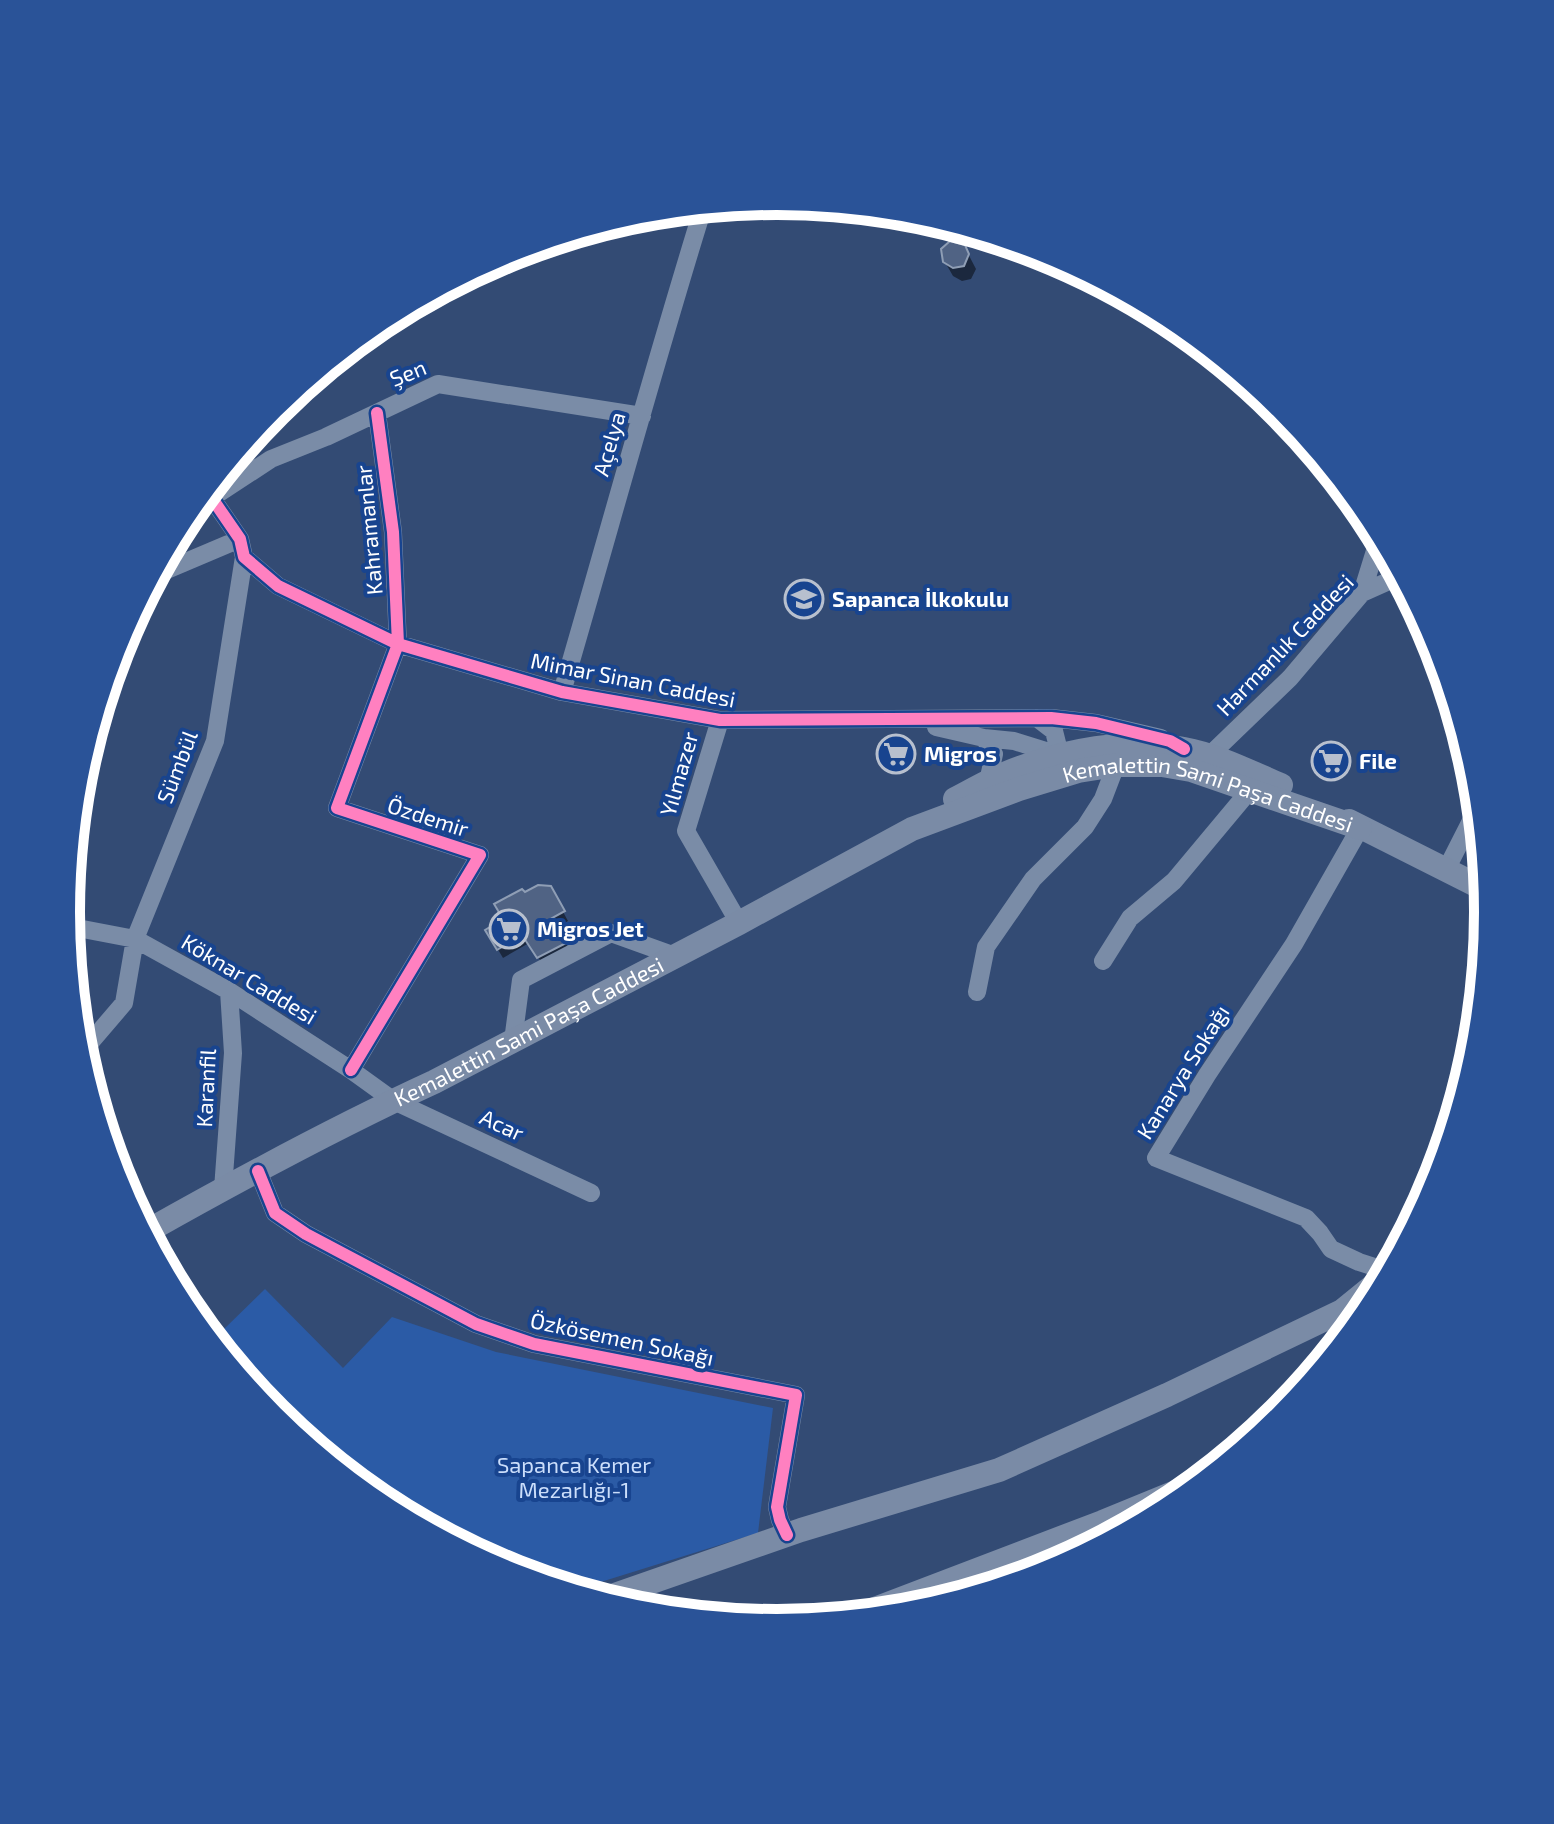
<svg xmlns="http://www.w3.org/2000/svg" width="1554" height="1824" font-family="'Exo 2',sans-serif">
	<rect width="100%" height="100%" fill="#334b74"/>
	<path fill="#2b5ba6" d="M159,1254l63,77 43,-42 78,79 49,-51 104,35 277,56 -15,125 -183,57 -71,-21 -122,-66 -108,-89 -88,-107z"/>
	<path fill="#0007" d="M964,246l12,23 -5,10 -9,2 -9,-5 -8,-14z
		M550,888l18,33 -12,7 15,24 -27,14 -15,-23 -26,15 -16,-27 18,-11 20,-26z"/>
	<path fill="#506384" stroke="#8f9eb5" stroke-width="2" d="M950,241l15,4 4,9 -5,12 -11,2 -10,-6 -2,-13z
		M538,885l13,1 14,25 -13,7 16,24 -31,16 -15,-23 -25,15 -12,-20 18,-11 -9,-15 28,-15 3,3z"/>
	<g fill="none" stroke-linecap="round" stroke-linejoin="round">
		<path stroke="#7a8ca7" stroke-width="18" d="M966,230l8,2
			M207,491l33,48 4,18 34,29 120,58 164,48 158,28 331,-2 45,5 65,15
			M213,497l58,-38 55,-22 112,-53 204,32
			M155,575l85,-36
			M1362,593l17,-55
			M562,692c47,-161 91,-323 141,-484
			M1037,718l17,13 6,24 -4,8
			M720,720l-34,111 53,92
			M936,727l48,11 10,16 -6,28
			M984,738l30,3 45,14
			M1209,756l81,-78 72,-85 38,-17
			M1360,828l-66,116 -87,131 -51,83 150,60 14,15 11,16 28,13 28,9
			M1446,870l32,-63
			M67,926l68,13 94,52 122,79 43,31 197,92
			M1103,961l27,-43 44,-37 76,-91
			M977,992l9,-45 47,-68 52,-52 18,-28 13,-34
			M513,1041l8,-61 90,-47 64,23
			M79,1044h10l35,-41 11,-64 80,-198 29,-184
			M351,1070l129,-215 -143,-47 61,-164 -5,-112 -16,-119
			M258,1171l17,42 31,21 170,90 58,20 262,51 -19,112 3,13 7,15
			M223,1189l10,-136 -4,-62"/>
		<g stroke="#7a8ba6" stroke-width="24">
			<path d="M955,799c16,-8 32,-18 49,-25 57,-23 118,-36 180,-25 33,6 66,23 97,36"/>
			<path d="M1349,821l137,69"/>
			<path id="s1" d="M146,1232c94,-53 190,-105 288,-150l305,-159 173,-94 107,-40 59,-18 38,-6h46l29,5 169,58"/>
			<path d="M603,1599l198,-69 198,-60 168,-75 175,-84 42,-34"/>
		</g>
		<path stroke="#7b8ca7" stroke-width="28" d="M867,1614l236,-90 88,-36"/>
		<g stroke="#18448f" stroke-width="17">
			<path id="cycleway" d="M207,491l33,48 4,18 34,29 120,58 164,48 158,28 331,-2 45,5 74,18 14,8
				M351,1070l129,-215 -143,-47 61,-164 -5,-112 -16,-119
				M258,1171l17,42 31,21 170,90 58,20 262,51 -19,112 3,13 7,15"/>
		</g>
		<use href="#cycleway" stroke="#ff80c0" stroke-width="12"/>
	</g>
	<defs>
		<g id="school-ring" transform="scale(2)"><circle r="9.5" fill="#18448f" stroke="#b8c0ce" stroke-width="1.5"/><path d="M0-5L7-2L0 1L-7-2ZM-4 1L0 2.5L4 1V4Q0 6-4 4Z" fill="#b8c0ce"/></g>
		<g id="supermarket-ring" transform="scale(2)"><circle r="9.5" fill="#18448f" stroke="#b8c0ce" stroke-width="1.5"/><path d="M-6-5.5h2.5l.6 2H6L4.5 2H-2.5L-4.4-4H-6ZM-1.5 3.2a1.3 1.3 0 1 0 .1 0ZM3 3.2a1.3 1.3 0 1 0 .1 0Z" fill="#b8c0ce"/></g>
	</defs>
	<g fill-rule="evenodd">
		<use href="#school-ring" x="804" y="599"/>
		<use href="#supermarket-ring" x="896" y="754"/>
		<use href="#supermarket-ring" x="1331" y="761"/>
		<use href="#supermarket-ring" x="509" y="929"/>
	</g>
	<g text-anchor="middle" stroke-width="8" stroke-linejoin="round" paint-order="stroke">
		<g font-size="22" fill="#fff" stroke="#18448f">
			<text transform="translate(408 373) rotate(-22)" y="8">Şen</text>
			<text transform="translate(609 444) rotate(-74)" y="8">Açelya</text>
			<text transform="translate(369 530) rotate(-95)" y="8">Kahramanlar</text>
			<text transform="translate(1285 645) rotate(-46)" y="8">Harmanlık Caddesi</text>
			<text transform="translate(633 680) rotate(11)" y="8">Mimar Sinan Caddesi</text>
			<text transform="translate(177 767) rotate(-69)" y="8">Sümbül</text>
			<text transform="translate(679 774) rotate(-74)" y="8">Yılmazer</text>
			<text dy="8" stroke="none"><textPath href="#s1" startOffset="1176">Kemalettin Sami Paşa Caddesi</textPath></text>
			<text transform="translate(428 817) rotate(18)" y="8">Özdemir</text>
			<text transform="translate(249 979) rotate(31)" y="8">Köknar Caddesi</text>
			<text dy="8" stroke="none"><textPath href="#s1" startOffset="432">Kemalettin Sami Paşa Caddesi</textPath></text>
			<text transform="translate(1183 1072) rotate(-58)" y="8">Kanarya Sokağı</text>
			<text transform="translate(206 1088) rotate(-87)" y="8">Karanfil</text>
			<text transform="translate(502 1125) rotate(25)" y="8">Acar</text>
			<text transform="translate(622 1339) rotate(12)" y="8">Özkösemen Sokağı</text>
		</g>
		<g font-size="22" font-weight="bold" fill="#fff" stroke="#18448f" text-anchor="start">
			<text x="832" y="607">Sapanca İlkokulu</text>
			<text x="924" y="762">Migros</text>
			<text x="1359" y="769">File</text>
			<text x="537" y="937">Migros Jet</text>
		</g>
		<g font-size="22" fill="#cbdefb" stroke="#18448f">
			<text x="574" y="1473">Sapanca Kemer<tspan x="574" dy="25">Mezarlığı-1</tspan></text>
		</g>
	</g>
	<path d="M0 0H1554V1824H0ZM80 912a697 697 0 1 1 1394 0a697 697 0 1 1-1394 0Z" fill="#2a5398" fill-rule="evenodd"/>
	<path fill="none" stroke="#fff" stroke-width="10" d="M80 912a697 697 0 1 1 1394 0a697 697 0 1 1-1394 0Z"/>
</svg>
